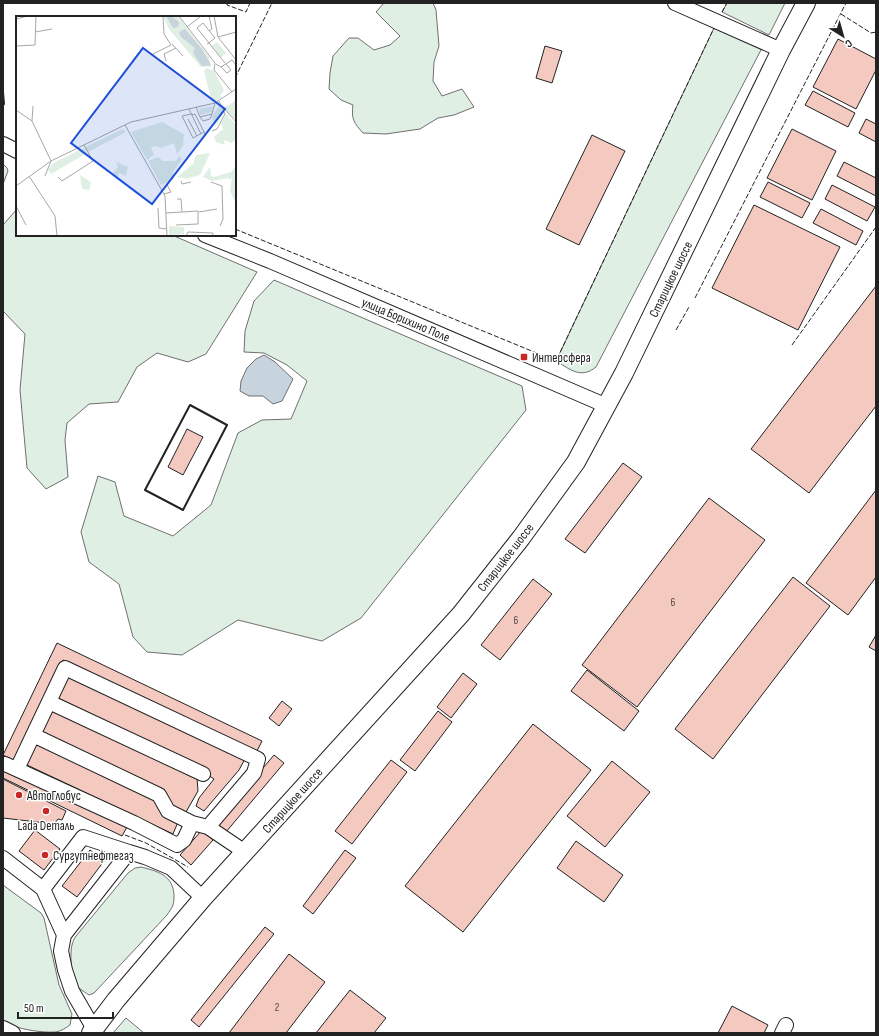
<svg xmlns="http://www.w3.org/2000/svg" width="879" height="1036" font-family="'Sofia Sans Condensed',sans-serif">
	<rect width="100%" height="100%" fill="#fff"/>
	<path fill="#e0efe3" stroke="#6f6f6f" d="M384,3h49l3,7 3,36 -5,16 -1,19 9,15 20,-7 12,18 -20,8 -16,3 -18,11 -34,5 -23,-1c-9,-10 -12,-14 -10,-28l-12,-5 -12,-11 1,-16 3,-17 16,-18h9l16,12 16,-5 10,-9 -24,-24z
		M727,3h58l-16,32 -47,-23z
		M714,28l48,20 -166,319c-15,12 -25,3 -40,-6z
		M3,164l4,4 1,3 -5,13z
		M17,209v26h155l85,37 -51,82 -18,8 -31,-9 -20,14 -19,35 -29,2 -22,19 -2,17 3,37 -22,12 -19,-21 -7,-78 5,-56 -22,-23v-86z
		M274,280l248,106 4,24 -165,208 -39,23 -84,-21 -56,35 -35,-3 -14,-15 -14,-53 -30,-22 -8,-30 17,-56 17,6 9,34 49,20 38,-31 27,-72 24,-13 29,-1 16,-38 -20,-16 -23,-12 -20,-1 1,-21 9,-30z
		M141,867c16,4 32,8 33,28 0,3 0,7 -1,10 -1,3 -4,7 -6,10l-73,78 -5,2c-6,-4 -13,-8 -16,-15 -2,-7 -3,-29 -1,-35 1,-4 2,-6 4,-9l52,-63 7,-5z
		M3,885l38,28 3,5 15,67 13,29 -2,11c-4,3 -9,6 -14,7 -16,1 -38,-3 -53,-10z
		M126,1018l18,15h-31z"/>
	<path fill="#c7d3dd" stroke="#6f6f6f" d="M264,355l11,7 18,17 -11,22 -9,3 -10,-8h-14l-9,-5 1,-10 6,-13 9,-9z"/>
	<path fill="#f3c9c0" stroke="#222" d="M838,39l38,20v11l-20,39 -43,-22z
		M545,46l17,5 -10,32 -16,-5z
		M813,91l42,22 -7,14 -43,-22z
		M866,119l10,5v18l-17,-9z
		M792,129l44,22 -24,49 -45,-22z
		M592,135l33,16 -46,94 -33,-16z
		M844,162l32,16v18l-39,-20z
		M768,182l42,21 -8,15 -42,-21z
		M832,185l43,22 -8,14 -42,-22z
		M754,205l86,42 -42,83 -86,-42z
		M821,209l42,22 -7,14 -43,-22z
		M876,286v120l-67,87 -58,-44z
		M187,429l16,8 -20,38 -15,-8z
		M623,463l19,14 -57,76 -20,-14z
		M876,490v87l-28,38 -42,-32z
		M709,498l56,42 -128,167 -55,-42z
		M793,577l37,29 -117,153 -38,-30z
		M533,579l19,15 -52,66 -19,-15z
		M876,635v16l-7,-4z
		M57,643l205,98 -6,12 -193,-93 -48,101 -12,-6z
		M587,670l52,41 -15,20 -53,-40z
		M463,673l14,11 -26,34 -14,-11z
		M66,676l179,83 -6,11 -35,41 -8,-5 3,-8 15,-19 -9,-6 2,-3 -151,-73z
		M282,701l10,8 -13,17 -10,-8z
		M51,708l146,70 1,13 -12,21 -18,-8 -4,-14 -123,-59z
		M438,711l14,11 -37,49 -15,-11z
		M533,724l58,46 -128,162 -58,-46z
		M36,742l118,55 8,17 16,8 -5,12 -148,-70z
		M274,755l10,8 -58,69 -10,-8z
		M391,760l16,12 -55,72 -17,-13z
		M612,761l38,31 -45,55 -38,-31z
		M3,769l124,58 -5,9 -119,-58z
		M3,779l63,32 -4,9 -4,-1 -4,5 -51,-6z
		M35,830l25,19 -16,21 -25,-19z
		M202,830l11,10 -22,25 -11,-10z
		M576,841l47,34 -19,27 -47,-34z
		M90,850l14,11 -27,36 -15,-11z
		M345,850l11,8 -43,56 -10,-8z
		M265,927l9,7 -75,93 -8,-7z
		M289,954l36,28 -39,51h-57z
		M350,990l36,28 -12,15h-58z
		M732,1006l36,19 -4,8h-46z"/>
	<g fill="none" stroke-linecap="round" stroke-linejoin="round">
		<g stroke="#222" stroke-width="16">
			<path id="minor" d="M675,3l106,47
				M3,144l14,7
				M205,235l65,26 337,145
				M49,702l154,72
				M33,735l126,60 9,16 24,12 16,4 37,25
				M5,764l129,59 43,22 7,-5 8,-17
				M17,769l48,-101 193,91 -4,14 -46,54
				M3,858l40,31
				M64,935l-21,-46 40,-52 46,15
				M3,1028l10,5
				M94,1029l-22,-38 -7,-21 -4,-19 3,-16 65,-83 16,5 26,11 32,30
				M782,1033l4,-8"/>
		</g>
		<g stroke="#222" stroke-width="20">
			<path id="major" d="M91,1033l25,-33 87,-102 258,-284 60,-76 55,-76 48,-89 157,-323 25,-47"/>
		</g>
		<use href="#minor" stroke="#fff" stroke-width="14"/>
		<use href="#major" stroke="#fff" stroke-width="18"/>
		<path stroke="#222" stroke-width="1" stroke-dasharray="5 2" stroke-linecap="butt" d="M227,3v2l19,7 4,-9
			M722,12l5,-9
			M841,14l30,19 5,-1
			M235,78l37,-75
			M235,229l321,132 158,-333
			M695,298l151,-295
			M676,330l13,-23
			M792,345l84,-118
			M125,835l21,8 42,24"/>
		<path stroke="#222" stroke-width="2" d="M3,92l1,12 -1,1
			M190,405l37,20 -44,85 -38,-20z"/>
	</g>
	<g fill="#c62828" stroke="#fff" stroke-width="1.5">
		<rect x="520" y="353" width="8" height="8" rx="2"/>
		<circle cx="19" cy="795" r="4"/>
		<circle cx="46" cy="811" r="4"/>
		<circle cx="45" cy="855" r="4"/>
	</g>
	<g text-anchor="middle" stroke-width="3" stroke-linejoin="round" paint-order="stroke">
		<g font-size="11" fill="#564c4a">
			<text x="673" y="606">6</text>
			<text x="516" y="624">6</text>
			<text x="277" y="1011">2</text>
		</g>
		<g font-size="13" fill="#222" stroke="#fff">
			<text transform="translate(670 279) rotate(-64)" y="5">Старицкое шоссе</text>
			<text transform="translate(406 319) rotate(23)" y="5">улица Борихино Поле</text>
			<text transform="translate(505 557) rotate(-52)" y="5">Старицкое шоссе</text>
			<text transform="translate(292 800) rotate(-48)" y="5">Старицкое шоссе</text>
		</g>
		<g font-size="13" fill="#222" stroke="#fff" text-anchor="start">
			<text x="532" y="362">Интерсфера</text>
			<text x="27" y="800">АвтоГлобус</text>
			<text x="46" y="830" text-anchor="middle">Lada Dеталь</text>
			<text x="53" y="860">Сургутнефтегаз</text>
		</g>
	</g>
	<g transform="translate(16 16)">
		<rect width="220" height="220" fill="#fff"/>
		<path d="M147,0h15l31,41 2,10h-10l-6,-7 -26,-31zM201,26l9,11 -5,4 -9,-11zM191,52l7,3 10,19 -4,6 2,2 -10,4 -8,-31zM220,84v20l-10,-8v-5zM203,89l5,8 -9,14 -3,-10zM197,90l-1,6 -12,3 -1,-6zM210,98l10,10v16l-5,3 -7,-3 1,5 -9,-3 -2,-5 9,-8 -2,-6zM146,106l22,12 -1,12 -6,8 -3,-11 -13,5 -6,-2 -4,2 3,7 -7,5 -16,-28zM107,113l3,3 -38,20 -3,-5zM68,132l3,5 -36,21 -3,-4 5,-7zM194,137l-10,22 -13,4 -10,-2 16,-13 3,-9zM163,140l3,3 -9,13 1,7 -13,6 -13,-24 10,-4 5,4h13zM100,146l12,5 -2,9 -7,-3 -1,4 -6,-2 6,-8zM220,150l-1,8v28l-5,-11 2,-14 -2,3 -1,-2 -17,3 -9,-4 7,-10 1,9 3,1 17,-5zM64,159l11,7 -2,8 -7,-1zM153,210l15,1v7l-15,1z" fill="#e0efe3"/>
		<path d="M150,0h5l8,6 -1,5 -5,1zM169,13l17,20 9,16 -9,1 -9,-13 2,-5 -14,-11 -2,-5z" fill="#c7d3dd"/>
		<path fill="none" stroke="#a7a7a7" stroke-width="1" d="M163,0l36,47 -1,7 18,22M193,0l3,13 -3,2M198,0l4,21 18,23M0,3l12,-3M171,11l14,-11M19,16l17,-3M202,21l18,-5M156,28l11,12M191,28l2,-1 6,-5 -12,-15 -6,5 28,35M0,30l19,-1 1,-29M135,39l20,-10 -7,-11 -1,-18M150,45l-2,-7 12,-6M200,48l5,3 11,-7 4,5M205,51l6,6 4,-3 -5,-6M17,90l-1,15 19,40 -6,15M180,91l4,10 12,-3 3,-11M207,91l13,15M173,93l12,25M0,94l16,11M175,98l-9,2 11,22 11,-6M176,99l3,-1 10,20M184,101l3,4 7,-2 2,-5M172,103l9,17M109,109l40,71 2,40M196,115l5,-2 8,-15 -6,-13M13,160l26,40 2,20M42,161l4,4 31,-20 -9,-16M165,165l1,3 9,-2M195,166l11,4 1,33 -3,7M0,170l35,-25 80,-39 84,-19 21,-14M148,178l7,-2 -4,-7M0,190l10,19M142,192l1,20 8,1M183,196l18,-3M150,197l16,-1 -1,-13h-4M160,209l22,-1v-13l-16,1M170,220l2,-4 25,1v3"/>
		<path fill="#1d4ed8" fill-opacity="0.15" stroke="#1d4ed8" stroke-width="2" d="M127,32l82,61 -73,95 -81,-61z"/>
		<rect width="220" height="220" fill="none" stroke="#222" stroke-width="2"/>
	</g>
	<rect width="879" height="1036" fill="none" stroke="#222222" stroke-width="8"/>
	<g transform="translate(843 36) rotate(143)" stroke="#ffffff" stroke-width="3" paint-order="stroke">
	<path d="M0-3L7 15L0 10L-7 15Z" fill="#222222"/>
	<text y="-6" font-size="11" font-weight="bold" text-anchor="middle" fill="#222222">С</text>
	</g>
	<path d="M18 1012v6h95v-6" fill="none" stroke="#222222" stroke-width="2"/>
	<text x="24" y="1012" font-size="12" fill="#222222" stroke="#ffffff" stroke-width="3" paint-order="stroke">50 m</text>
</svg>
